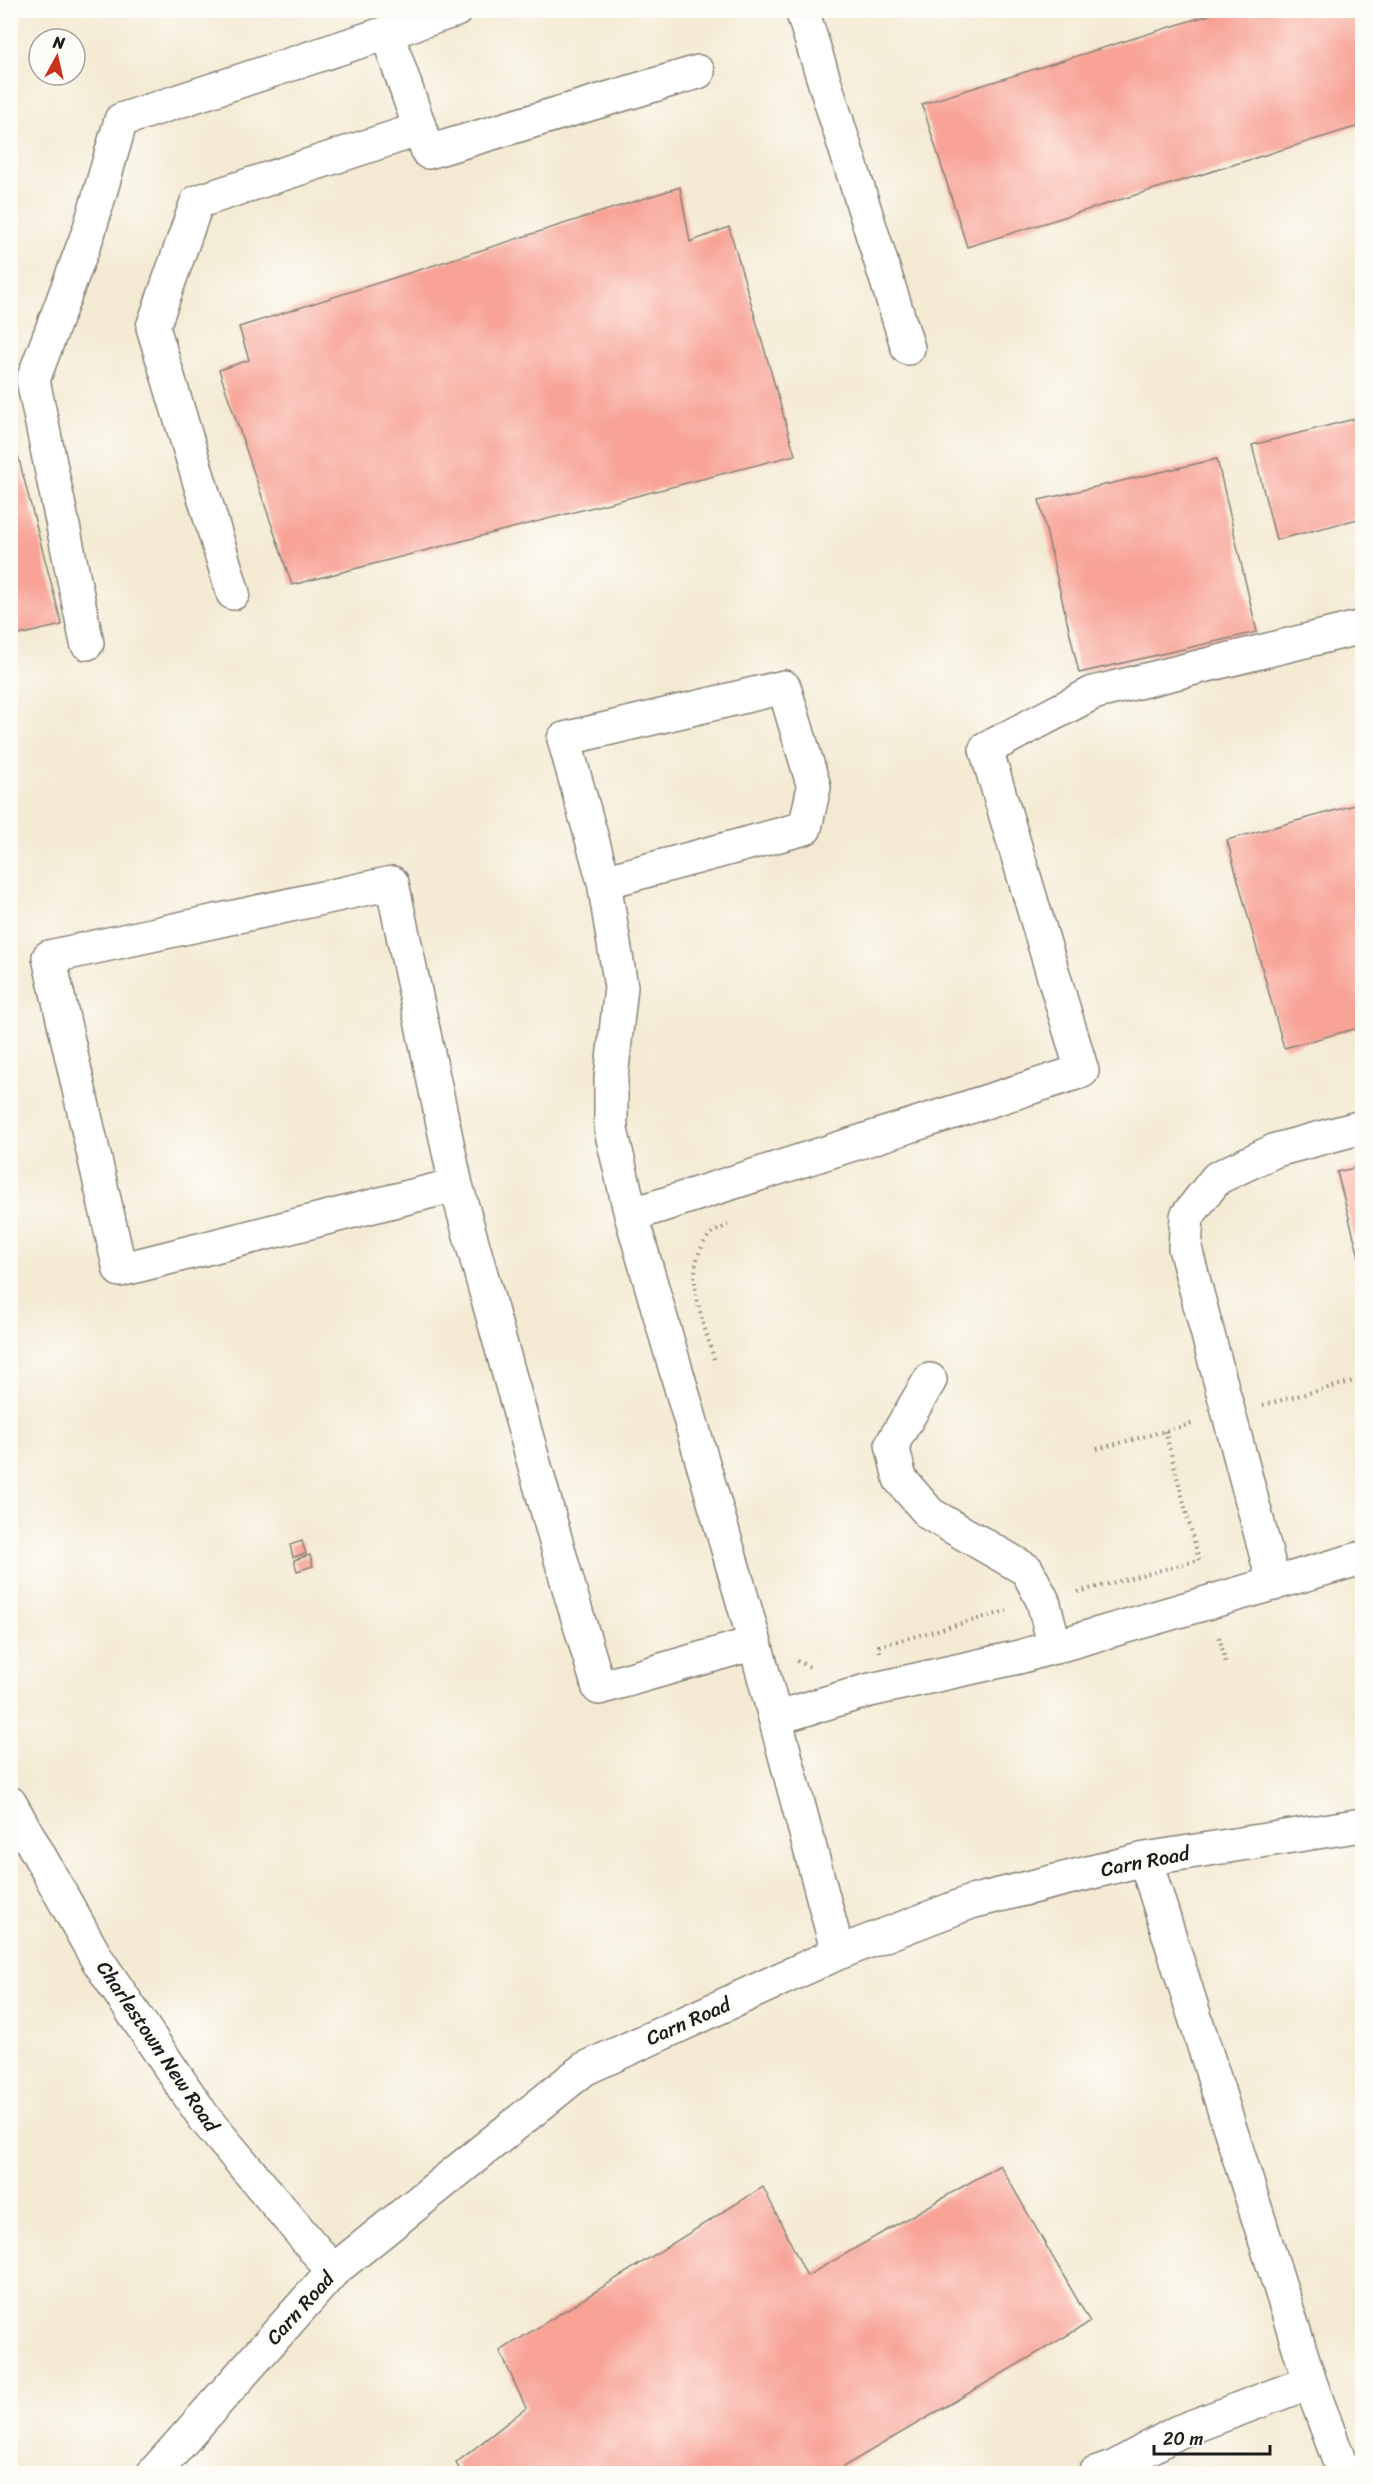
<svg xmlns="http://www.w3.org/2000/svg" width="1373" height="2484" font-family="Sriracha,sans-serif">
	<rect width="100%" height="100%" fill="#fdfcf7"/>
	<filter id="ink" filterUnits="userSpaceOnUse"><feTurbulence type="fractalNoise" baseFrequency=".0167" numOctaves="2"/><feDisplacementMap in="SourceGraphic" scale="12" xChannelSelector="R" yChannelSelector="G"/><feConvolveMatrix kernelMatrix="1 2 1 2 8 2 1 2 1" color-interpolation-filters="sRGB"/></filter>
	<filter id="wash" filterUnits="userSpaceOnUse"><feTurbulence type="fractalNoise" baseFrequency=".008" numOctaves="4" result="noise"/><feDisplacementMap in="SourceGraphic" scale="24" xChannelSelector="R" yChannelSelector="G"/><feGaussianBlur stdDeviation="1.35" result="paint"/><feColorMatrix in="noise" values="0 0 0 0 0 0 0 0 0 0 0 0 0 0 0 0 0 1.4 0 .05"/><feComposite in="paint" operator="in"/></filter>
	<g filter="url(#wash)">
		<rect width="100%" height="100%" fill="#f4ead3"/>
		<g id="blocks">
			<path fill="#f8a396" d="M1225,10h137v115l-395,122 -45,-143z
				M680,187l10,55 39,-15 66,228 -503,130 -73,-215 30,-10 -10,-33z
				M1362,417v101l-86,22 -24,-95z
				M10,425l52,200 -52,12z
				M1217,459l40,173 -178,41 -40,-173z
				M1362,803v224l-78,21 -57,-208z
				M1362,1166v102l-25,-96z
				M302,1541l4,13 -13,3 -3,-12z
				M310,1555l3,11 -16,5 -3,-11z
				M1000,2165l90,157 -259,152h-369l-6,-11 70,-55 -26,-57 263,-164 44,89z"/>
		</g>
	</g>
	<g filter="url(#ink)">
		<use href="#blocks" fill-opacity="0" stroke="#888378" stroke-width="1.5"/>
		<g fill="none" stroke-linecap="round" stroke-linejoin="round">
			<g stroke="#888378" stroke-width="36">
				<path id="minor" d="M802,10l106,338
					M387,33l41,119 270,-80
					M233,593l-80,-266 44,-125 223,-73
					M87,643l-54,-263 56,-149 32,-111 335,-110
					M604,882l201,-54 9,-41 -30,-100 -220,52 40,143 17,105 -10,91v52l20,85 124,428 83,310
					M456,1185l-64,-302 -343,74 71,313 336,-85 115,410 28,93 156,-45
					M631,1215l451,-144 -96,-322 107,-56 269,-66
					M930,1380l-38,64 8,35 30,35 97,56 16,31 12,46
					M1274,1584l-89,-336 2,-32 30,-38 59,-28 86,-23
					M776,1718l90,-27 153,-34 343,-99
					M1145,1859l165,523 34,92
					M333,2271l251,-202 254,-116 133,-51 174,-43 217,-34
					M1095,2474l20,-7 63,-35 132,-50"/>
			</g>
			<g stroke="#888378" stroke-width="36">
				<path id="major" d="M10,1803l87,156 108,160 128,152 -180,203"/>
			</g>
			<path stroke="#888378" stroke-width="4" stroke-dasharray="1.5 4.5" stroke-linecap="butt" d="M714,1359c-10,-38 -34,-86 -6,-122 4,-5 14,-9 20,-12
				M1263,1405l99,-26
				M1165,1431l34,129
				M1097,1449l98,-26
				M1078,1592l121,-32
				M1219,1637l7,26
				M880,1652l-1,-6 128,-35
				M797,1661l15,7"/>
			<use href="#minor" stroke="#fff" stroke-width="33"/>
			<use href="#major" stroke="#fff" stroke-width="33"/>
		</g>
	</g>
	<g text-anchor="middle" stroke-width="6" stroke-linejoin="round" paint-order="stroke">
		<g font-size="20" fill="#1c1c1c" stroke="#fdfcf7">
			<text transform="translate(1145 1861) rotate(-11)" y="7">Carn Road</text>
			<text transform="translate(688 2021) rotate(-24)" y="7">Carn Road</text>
			<text transform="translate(158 2046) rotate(56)" y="7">Charlestown New Road</text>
			<text transform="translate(300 2308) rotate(-48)" y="7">Carn Road</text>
		</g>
	</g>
	<rect width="1373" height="2484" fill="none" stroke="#fdfcf7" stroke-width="36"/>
	<g transform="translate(57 57) rotate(8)"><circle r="28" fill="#fdfcf7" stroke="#a3a29f" stroke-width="1.5"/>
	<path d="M0-4.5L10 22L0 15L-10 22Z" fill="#c8321e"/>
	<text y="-9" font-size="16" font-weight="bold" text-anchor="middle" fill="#1c1c1c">N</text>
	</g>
	<path d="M1154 2445v9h116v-9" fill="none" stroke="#1c1c1c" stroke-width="3"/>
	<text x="1163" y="2445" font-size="18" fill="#1c1c1c" stroke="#fdfcf7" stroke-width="4.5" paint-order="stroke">20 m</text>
</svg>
